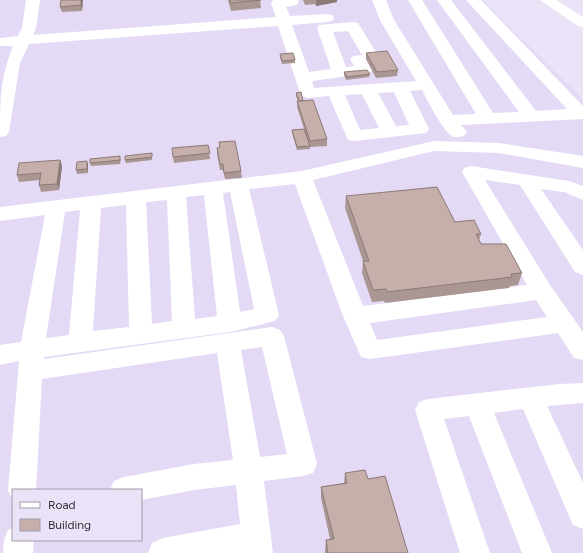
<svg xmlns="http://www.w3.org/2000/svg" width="583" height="553" font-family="Figtree,sans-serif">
	<rect width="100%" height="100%" fill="#eae3f7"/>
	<path fill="#e4daf6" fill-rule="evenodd" d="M0,0h483l100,99v454h-583zM13,490h128v50h-128z"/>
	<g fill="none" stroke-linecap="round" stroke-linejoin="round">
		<path fill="#fff" fill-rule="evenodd" d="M26,0h14l-4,28 -3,7 243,-18 -5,-14 2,-3h26l-2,5 -11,2 4,9 37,-2 5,1 2,3 -2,3 -5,1 -35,3 17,47 22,-3 -14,-41 2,-3 34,-3 5,1 19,31 -3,3 -9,1 7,12 -2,3 -58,8 2,7 102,-7 -36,-61 -8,-20h14l8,20 59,95 23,-1 -68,-114h14l71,113 26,-1 -82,-112h14l85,111 31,-2 -101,-109h15l102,106v13l-122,6 6,7 -3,4c-4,1 -8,2 -12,0 -10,-6 -24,-35 -30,-46l-12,1 19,38 -3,4 -72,8 -6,-1 -19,-44 -21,2 -6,-2 -2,-3 -22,-67 -249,18 -9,19 -11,69 -3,4 -6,1c0,-35 0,-59 13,-91h-13v-8l18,-2 4,-8zM348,31l14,24 -9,1 -3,3 4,7 -8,1 -13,-35zM394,92l15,33 -13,1 -18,-33zM362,94l17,34 -19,2 -15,-35z
			M434,141l65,2 84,13v12l-84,-15 -65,-2 -121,29 50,126 164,-21 -65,-113 2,-4 7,-2 98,15 14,5v14l-19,-8 -23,-3 42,61v25l-8,-3 -55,-87 -35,-5 65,105 33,47v28l-9,-2 -16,-25 -188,26 -9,-2 -18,-41 -48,-132 -46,5 30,126 -4,6 -45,11 -186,25v2l228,-32 8,3 4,6 33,128 -4,9 -10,3 -39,5 9,72h-125l4,-10 11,-5 77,-14 -4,-39 -42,5 -53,10v-10h-31l4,-9 10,-4 70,-13 39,-4 -16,-107 -175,26 -6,111h-23l-1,9 -4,-9 11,-129 -19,4v-20l21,-3 24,-127 -45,6v-14l302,-36zM230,192l24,117 -14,3 -17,-119zM204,195l13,121 -22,3 -9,-122zM167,200l5,121 -20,3 -6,-122zM126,205l3,122 -36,4 8,-123zM80,210l-11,125 -23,3 19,-126zM536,300l11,17 -170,23 -7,-17zM262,347l25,107 -27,3 -19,-107z
			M583,383v20l-36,3 36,77v46l-10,-4 -50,-116 -29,4 58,140h-30l-53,-137 -25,3 46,134h-30l-45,-143 4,-8 9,-3 131,-15z
			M13,528v12h21l-1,13h-30l1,-13 4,-10z"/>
		<path fill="#fff" fill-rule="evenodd" d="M540,0h16l27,17v10l-5,-1z"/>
	</g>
	<path fill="#aa9692" d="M83,0l-1,11 -20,1 -2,-5z
		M228,0h32l1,8 -30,3z
		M303,0h34v2l-21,4 -1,-2 -10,1z
		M366,53l32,17 -1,6 -21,2 -10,-19z
		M280,54l15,6v3l-13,1 -2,-7z
		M344,72l26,2 -1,3 -23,3 -2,-5z
		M296,93l7,8 24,38v7l-17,1v-1v3l-13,1 -5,-17v-3l12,-1 -7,-22 1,-6 -2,-5z
		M219,142l22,29 1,7 -17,1 -2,-9h-3l-3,-16v-6h3z
		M208,145l2,14 -36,4 -1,-6z
		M152,153v7l-26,3 -1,-3z
		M121,159l-1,5 -29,2 -1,-3z
		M60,160l2,6 -3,24 -18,2 -2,-7 1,-5 -21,2 -2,-7z
		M88,164v9l-11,1 -1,-4z
		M346,196l109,26 26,12 -2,6 2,4 41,29 -4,12 -8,1 -1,2 -124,15 -1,-2 -12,1 -10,-29 1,-12 -18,-53z
		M345,473l23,6 40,74h-83v-3l1,-10 4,-1 -9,-41v-11l23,-4z"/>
	<path fill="#8b7a77" d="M81,0h2l-1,11 -1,-6z
		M316,0h21v2l-21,4z
		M60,160l2,6 -3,24 -2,-6z
		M87,161l1,3v9l-1,-4z"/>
	<path fill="#c6aeaa" stroke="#8b7a77" d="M61,0h20v5l-21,2z
		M230,0h31l-31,3z
		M387,51l11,19 -21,2 -11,-19z
		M293,53l2,7 -13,1 -2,-7z
		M367,70l3,4 -23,3 -3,-5z
		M301,92l2,9h-4l-3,-8z
		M313,100l14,39 -17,2 -13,-40z
		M304,129l6,17 -13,1 -5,-17z
		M235,141l6,30 -17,2 -1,-9h-3l-3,-16 3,-1 -1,-5z
		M208,145l2,8 -37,4 -1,-9z
		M152,153v4l-27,3v-4z
		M120,156v4l-30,3v-4z
		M60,160l-3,24 -18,1 2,-12 -24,2 2,-12z
		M87,161v8l-11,1 1,-8z
		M437,187l18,35 19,-2 7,14h-5l5,10h25l16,29 -11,1 1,3 -125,15 -1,-3 -13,1 -10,-29h6l-23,-65z
		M365,470l3,9 17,-3 23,77h-80l-2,-13 8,-1 -13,-52 26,-4 -2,-10z"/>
	<rect x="12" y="489" width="130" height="52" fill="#eae3f7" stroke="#a09baa"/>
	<rect x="20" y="502" width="20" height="6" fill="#ffffff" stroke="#a09baa"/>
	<text x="48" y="509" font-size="12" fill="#312f36">Road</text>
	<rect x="20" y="519" width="20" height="12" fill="#c6aeaa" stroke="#a09baa"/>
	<text x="48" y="529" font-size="12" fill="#312f36">Building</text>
</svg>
